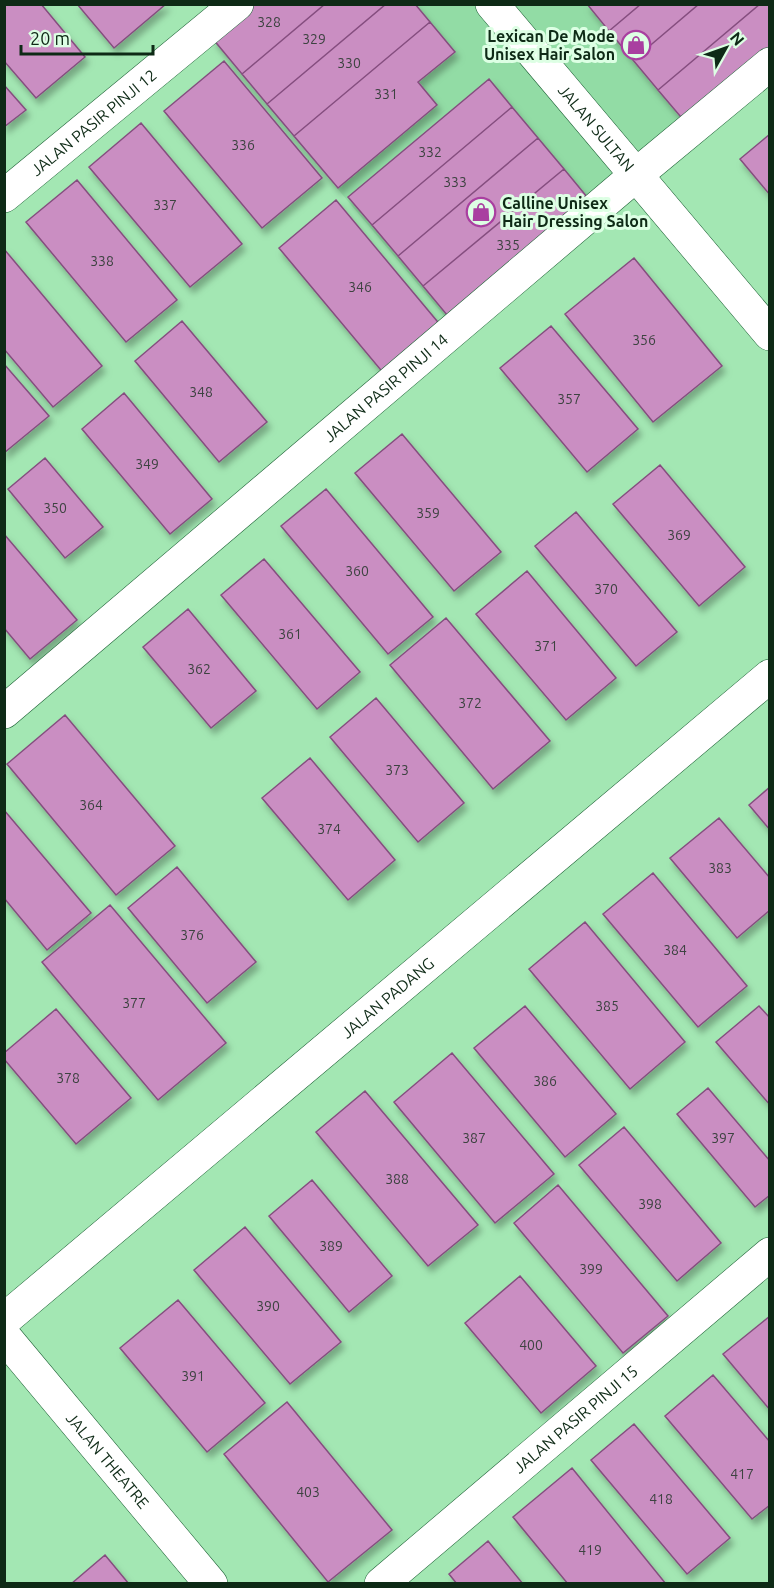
<svg xmlns="http://www.w3.org/2000/svg" width="774" height="1588" font-family="Ubuntu,sans-serif">
	<defs>
		<filter id="shadow"><feDropShadow dx="3.5" dy="6" stdDeviation="3" flood-color="#0004"/></filter>
	</defs>
	<rect width="100%" height="100%" fill="#a3e7b3"/>
	<path fill="#92dca5" d="M224,4l545,1v62l-316,259 -254,-302z"/>
	<path fill="#ca8ec2" stroke="#854e7f" stroke-width="1.5" filter="url(#shadow)" d="M4,4h37l44,53 -49,41 -32,-37z
		M77,4h89l-52,44z
		M255,4h70l-83,70 -29,-35z
		M325,4h61l-119,100 -25,-30z
		M386,4h29l15,18 -136,114 -27,-32z
		M587,4h54l-32,27z
		M641,4h58l-66,56 -24,-29z
		M699,4h61l-102,86 -25,-30z
		M760,4h10v49l-84,70 -28,-33z
		M430,22l25,30 -37,30 19,23 -99,83 -44,-52z
		M224,61l98,117 -60,50 -98,-117z
		M489,79l23,28 -140,118 -24,-28z
		M4,85l22,25 -22,17z
		M512,107l26,31 -140,118 -26,-31z
		M141,123l101,121 -52,43 -101,-120z
		M770,134v61l-30,-36z
		M538,138l26,31 -141,117 -25,-30z
		M564,169l28,34 -140,118 -29,-35z
		M77,180l100,120 -51,42 -100,-120z
		M336,200l106,127 -57,48 -106,-127z
		M4,249l98,117 -49,41 -49,-58z
		M634,258l88,108 -69,56 -88,-108z
		M182,321l85,101 -48,40 -84,-101z
		M551,326l87,103 -51,43 -87,-104z
		M4,364l45,52 -45,37z
		M124,393l88,106 -42,35 -88,-105z
		M402,434l99,118 -47,39 -99,-118z
		M45,458l58,69 -38,31 -57,-69z
		M660,465l85,102 -46,39 -86,-102z
		M326,489l107,128 -45,37 -107,-128z
		M576,512l101,120 -41,34 -101,-120z
		M4,534l73,86 -47,39 -26,-31z
		M264,559l96,113 -43,37 -96,-114z
		M527,571l89,107 -50,42 -90,-106z
		M188,609l68,82 -45,37 -68,-81z
		M446,618l104,123 -57,48 -103,-124z
		M376,698l88,105 -46,39 -88,-105z
		M65,715l110,131 -59,49 -109,-131z
		M310,758l85,102 -47,40 -86,-102z
		M770,787v43l-21,-25z
		M4,810l87,103 -44,37 -43,-52z
		M719,818l51,60v32l-33,28 -67,-80z
		M177,867l79,95 -49,41 -79,-95z
		M653,873l94,113 -49,41 -95,-113z
		M110,905l116,138 -68,57 -116,-138z
		M585,922l100,120 -55,47 -101,-120z
		M525,1006l91,108 -51,43 -91,-109z
		M759,1006l11,12v87l-54,-63z
		M56,1009l75,89 -55,46 -72,-85v-6z
		M452,1053l102,121 -59,49 -101,-121z
		M708,1088l62,73v34l-15,12 -78,-93z
		M365,1091l113,134 -50,41 -112,-134z
		M624,1127l97,116 -44,38 -98,-116z
		M312,1180l80,96 -43,36 -80,-96z
		M558,1185l110,131 -45,37 -109,-130z
		M245,1227l96,115 -51,42 -96,-114z
		M520,1276l76,90 -55,47 -76,-90z
		M178,1300l87,103 -58,49 -87,-104z
		M770,1316v94l-47,-56z
		M713,1375l57,67v63l-18,14 -87,-103z
		M287,1402l105,128 -64,52 -104,-128z
		M634,1424l96,114 -43,36 -96,-114z
		M572,1468l94,116h-98l-55,-67z
		M488,1541l35,43h-66l-8,-10z
		M105,1555l24,29h-58z"/>
	<g fill="none" stroke-linecap="round" stroke-linejoin="round">
		<g stroke="#1c6034" stroke-width="34">
			<g id="minor">
				<path id="s1" d="M492,4l278,330"/>
				<path id="s2" d="M4,196l233,-192"/>
				<path id="s3" d="M4,712l632,-537 134,-111"/>
				<path id="s4" d="M4,1320l766,-644"/>
				<path id="s5" d="M4,1336l207,248"/>
				<path id="s6" d="M381,1584l389,-330"/>
			</g>
		</g>
		<use href="#minor" stroke="#fff" stroke-width="33"/>
	</g>
	<defs>
		<g id="shop-ring" transform="scale(1.5)"><circle r="9.5" fill="#ddffe4" stroke="#a93fa0" stroke-width="1.5"/><path d="M-5-2.5h2.3a2.7 3.5 0 0 1 5.4 0H5L5.5 6h-11ZM-1.5-2.5h3a1.5 2.3 0 0 0-3 0Z" fill="#a93fa0"/></g>
	</defs>
	<g fill-rule="evenodd">
		<use href="#shop-ring" x="636" y="45"/>
		<use href="#shop-ring" x="481" y="212"/>
	</g>
	<g text-anchor="middle" stroke-width="6" stroke-linejoin="round" paint-order="stroke">
		<g font-size="14" fill="#3d4341">
			<text x="269" y="27">328</text>
			<text x="314" y="44">329</text>
			<text x="349" y="68">330</text>
			<text x="386" y="99">331</text>
			<text x="243" y="150">336</text>
			<text x="430" y="157">332</text>
			<text x="455" y="187">333</text>
			<text x="165" y="210">337</text>
			<text x="508" y="250">335</text>
			<text x="102" y="266">338</text>
			<text x="360" y="292">346</text>
			<text x="644" y="345">356</text>
			<text x="201" y="397">348</text>
			<text x="569" y="404">357</text>
			<text x="147" y="469">349</text>
			<text x="55" y="513">350</text>
			<text x="428" y="518">359</text>
			<text x="679" y="540">369</text>
			<text x="357" y="576">360</text>
			<text x="606" y="594">370</text>
			<text x="290" y="639">361</text>
			<text x="546" y="651">371</text>
			<text x="199" y="674">362</text>
			<text x="470" y="708">372</text>
			<text x="397" y="775">373</text>
			<text x="91" y="810">364</text>
			<text x="329" y="834">374</text>
			<text x="720" y="873">383</text>
			<text x="192" y="940">376</text>
			<text x="675" y="955">384</text>
			<text x="134" y="1008">377</text>
			<text x="607" y="1011">385</text>
			<text x="68" y="1083">378</text>
			<text x="545" y="1086">386</text>
			<text x="474" y="1143">387</text>
			<text x="723" y="1143">397</text>
			<text x="397" y="1184">388</text>
			<text x="650" y="1209">398</text>
			<text x="331" y="1251">389</text>
			<text x="591" y="1274">399</text>
			<text x="268" y="1311">390</text>
			<text x="531" y="1350">400</text>
			<text x="193" y="1381">391</text>
			<text x="742" y="1479">417</text>
			<text x="308" y="1497">403</text>
			<text x="661" y="1504">418</text>
			<text x="590" y="1555">419</text>
		</g>
		<g font-size="16" font-weight="bold" fill="#0e2a16" stroke="#ddffe4" text-anchor="end">
			<text x="615" y="42">Lexican De Mode<tspan x="615" dy="18">Unisex Hair Salon</tspan></text>
			<text x="502" y="209" text-anchor="start">Calline Unisex<tspan x="502" dy="18">Hair Dressing Salon</tspan></text>
		</g>
		<g font-size="16" fill="#0e2a16" stroke="#ddffe4">
			<text dy="6" stroke="none"><textPath href="#s2" startOffset="116">JALAN PASIR PINJI 12</textPath></text>
			<text dy="6" stroke="none"><textPath href="#s1" startOffset="162">JALAN SULTAN</textPath></text>
			<text dy="6" stroke="none"><textPath href="#s3" startOffset="501">JALAN PASIR PINJI 14</textPath></text>
			<text dy="6" stroke="none"><textPath href="#s4" startOffset="501">JALAN PADANG</textPath></text>
			<text dy="6" stroke="none"><textPath href="#s6" startOffset="255">JALAN PASIR PINJI 15</textPath></text>
			<text dy="6" stroke="none"><textPath href="#s5" startOffset="162">JALAN THEATRE</textPath></text>
		</g>
	</g>
	<rect width="774" height="1588" fill="none" stroke="#0e2a16" stroke-width="12"/>
	<g transform="translate(726 48) rotate(50)" stroke="#ddffe4" stroke-width="4.5" paint-order="stroke">
	<path d="M0-4.5L10 22L0 15L-10 22Z" fill="#0e2a16"/>
	<text y="-9" font-size="16" font-weight="bold" text-anchor="middle" fill="#0e2a16">N</text>
	</g>
	<path d="M21 45v9h132v-9" fill="none" stroke="#0e2a16" stroke-width="3"/>
	<text x="30" y="45" font-size="18" fill="#0e2a16" stroke="#ddffe4" stroke-width="4.5" paint-order="stroke">20 m</text>
</svg>
